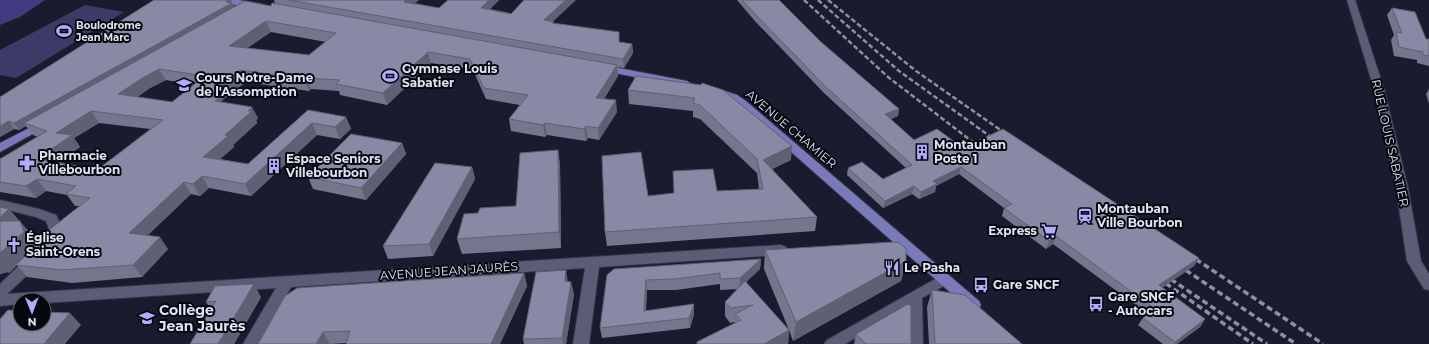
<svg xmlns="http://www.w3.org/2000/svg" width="1429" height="344" viewBox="0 0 1429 344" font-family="Montserrat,sans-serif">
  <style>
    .green { fill: #3c3b68 }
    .water { fill: #403b81 }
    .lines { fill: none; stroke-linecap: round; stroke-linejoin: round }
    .minor-casing { stroke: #363647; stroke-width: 2 }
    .major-casing { stroke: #363647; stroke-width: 2 }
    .minor { fill: #5b5c75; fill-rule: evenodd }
    .major { fill: #7a7aba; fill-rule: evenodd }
    .rail-far1 { stroke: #8f8fa1; stroke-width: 2.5; stroke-dasharray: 5 2.5; stroke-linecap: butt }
    .rail { stroke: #8f8fa1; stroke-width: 3.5; stroke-dasharray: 6 3.5; stroke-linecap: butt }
    .wall { fill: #75768d; fill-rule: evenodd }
    .shaded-wall { fill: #5f6073 }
    .building { fill: #8889a4; stroke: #5f6073; fill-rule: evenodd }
    .labels { text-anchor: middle; stroke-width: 4; stroke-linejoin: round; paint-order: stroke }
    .far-poi-label { font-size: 10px; font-weight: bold; fill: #e2e3f2; stroke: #070710; text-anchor: start }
    .poi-label { font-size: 12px; font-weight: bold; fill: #e2e3f2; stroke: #070710; text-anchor: start }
    .street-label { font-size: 12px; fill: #e2e3f2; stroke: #070710 }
    .near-poi-label { font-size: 14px; font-weight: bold; fill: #e2e3f2; stroke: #070710; text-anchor: start }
  </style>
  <rect width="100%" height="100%" fill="#1b1b30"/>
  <!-- green -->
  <path class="green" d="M85,5L124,12L16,78L0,75V50Z"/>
  <!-- water -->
  <path class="water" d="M0,0H45L20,17L0,25Z"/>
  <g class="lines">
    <defs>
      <path id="minor" d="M1347,0H1355L1384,89L1408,188L1421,261L1429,274V290L1424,289L1407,261L1396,188L1374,89Z
        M0,200L39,209L56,215L64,232L57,244H47L45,241L50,232L46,221L36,217L0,208Z
        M781,245L786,247L788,250L786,253L781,255L599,267L589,344H573L585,268L291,287L259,344H243L276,288L44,303V300H20V304L0,306V284L29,256L34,255L39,256L41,260L39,264L7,294Z
        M944,274L949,275L951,279L949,283L922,298L923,344H907L908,307L845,344H824L827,340Z"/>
      <path id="major" d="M220,0H239L261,4L263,6L258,9L224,3Z
        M603,65L687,81L692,84L687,87L599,70L598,68L599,66Z
        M716,88L737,95L746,101L979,301L981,305L979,309L974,311L969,309L738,105L729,99L712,93L711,91Z
        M43,121L49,124L47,126L0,152V143Z"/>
    </defs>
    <!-- minor casing -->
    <use href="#minor" class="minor-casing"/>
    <!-- major casing -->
    <use href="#major" class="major-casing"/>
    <!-- minor -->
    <use href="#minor" class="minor"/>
    <!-- major -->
    <use href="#major" class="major"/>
    <!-- rail-far1 -->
    <path class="rail-far1" d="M804,0L888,77L982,149
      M818,0L899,71L998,142
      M828,0L916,71L1009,136"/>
    <!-- rail -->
    <path class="rail" d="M1188,254L1323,344
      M1178,265L1296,344
      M1163,274L1267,344
      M1158,278L1253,344"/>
  </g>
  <!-- wall -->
  <path class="wall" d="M154,0H231L234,7L271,6L275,4L274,0H419L414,3L439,8L448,0H499L490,9L554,22V24L620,42L632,44L633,53L624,68L618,67V76L604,99L617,112L599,140L588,138L586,141L547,135L545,137L511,131L509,119L520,105L486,99L473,70L431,63L387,105L340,95L339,91L311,89L309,91L246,82L221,101L222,102L258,118L256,120L257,123L233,145L234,147L220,159L248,164L308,110L346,117L351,129L340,139L317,135L251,196L209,188L200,196L191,194L148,235L168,249L142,277L72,283L27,277L17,265L9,273L8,272L0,274V207L19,221L33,236L36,246L80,206H75L67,195L46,191L36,198L0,192V159L38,137L33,135L26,126L19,130L14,129L0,137V97ZM271,32L326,42L309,55L247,48ZM166,80L194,85L172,102L137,97L150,88ZM99,123L150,129L97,170L58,162L80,147L74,138Z
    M737,0H779L821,42L899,109L898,116L891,119L914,140L963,148L1199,258L1194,266L1162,288L1205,319L1200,327L1177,344H1163L1138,325L1143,318L1148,314L1053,244L1046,249L1002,216L1004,208L959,174L936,186L935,192L919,199L912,194L883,208L847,175L848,168L883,179L906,168L824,93L754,20Z
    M1392,8L1426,39H1429V66L1417,63V60L1394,56L1391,40L1394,35L1387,15Z
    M701,85L791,160L772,169L817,217L815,231L607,246L605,232L648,196L717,191L759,189L757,173L700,119L693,117V111L629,104L628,90Z
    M1429,89V104L1426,94Z
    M402,143L406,154L366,200L313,189L308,177Z
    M558,150L560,165L561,248L462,254L457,239L478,213L516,206Z
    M472,167L475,179L433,256L388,259L383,246Z
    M765,250L906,261L901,281L793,341L789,330L788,344H697V342L735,323V322L730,323L725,316V302L738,289L720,290V284L676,290H647L646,311L694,304V314L690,328L602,338L600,328L607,275L761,259L760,269L746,282L789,330L764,269Z
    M524,273L527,286L500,344H346V343L330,344H258Z
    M568,282L574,294L566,344H524L523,339Z
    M932,290L1022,344H929L927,307Z
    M261,297L234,344H190L211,309L206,302Z
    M856,334L911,344H854Z"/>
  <!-- shaded-wall -->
  <path class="shaded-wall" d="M229,0H231L235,9L24,123L26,126L19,130L14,123Z
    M406,0H419L406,10L404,2Z
    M489,0H499L483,16L481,8Z
    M566,0H576L545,29L544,20Z
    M266,21L271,32L234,57L229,46Z
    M632,44L633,53L624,68L623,59Z
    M428,52L431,63L387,105L383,93Z
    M617,65L618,76L597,110L596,98Z
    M159,69L166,80L150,88L125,106L118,94L144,77Z
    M240,70L246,82L221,101L225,109L208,96Z
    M306,78L311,89L309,91L304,79Z
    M616,100L617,112L599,140L598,128Z
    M252,107L258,118L256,120L257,123L233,145L234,147L210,168L203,157Z
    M899,109L898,116L884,121L885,114Z
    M91,111L99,123L74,138L80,147L46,170L37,159L56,133Z
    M346,117L351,129L340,139L335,127Z
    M9,121L14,129L0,137V126Z
    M312,123L317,135L251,196L245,184Z
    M545,123L547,135L545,137L543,125Z
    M586,126L588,138L586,141L584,129Z
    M402,143L406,154L366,200L361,188Z
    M792,146L791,160L762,174L763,160Z
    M558,150L560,165L561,248L559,232Z
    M472,167L475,179L433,256L429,244Z
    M961,167L959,174L936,186L935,192L919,199L921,192L933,181Z
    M202,176L209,188L200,196L193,184Z
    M37,179L46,191L36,198L26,186Z
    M184,182L191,194L137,245L129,233Z
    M914,186L912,194L883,208L885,201Z
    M9,209L33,236L36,247L16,265H17L9,273L8,272L0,274V217Z
    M1056,236L1053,244L1046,249L1049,241Z
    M160,237L168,249L142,277L133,265Z
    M1199,258L1194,266L1154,293L1159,285Z
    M761,259L760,269L739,289L740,278Z
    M906,261L901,281L793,341L796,322Z
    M566,270L568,283L565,281Z
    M524,273L527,286L500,344H491Z
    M646,280L647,290L645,321L644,311Z
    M571,282L574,294L566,344H563L562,338Z
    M254,284L261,297L234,344H218Z
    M694,304V314L690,328L689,318Z
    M70,313L81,325L65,344H44Z
    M1205,319L1200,327L1177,344H1174L1175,342Z
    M789,330L788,344H764Z
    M323,332L330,344H316Z"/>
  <!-- building -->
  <path class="building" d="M154,0H229L226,2L232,3L14,123L9,121L0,126V97Z
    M289,0H406L404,2L439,8L448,0H489L481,8L511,14L524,0H566L544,20L554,22L552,23L619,32V42L632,44L623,59Z
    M742,0H779L821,42L899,109L885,114L914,140L937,129L963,148L1003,129L1199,258L1159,285L1205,319L1175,342L1143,318L1155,309L1056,236L1049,241L1004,208L1012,204L961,167L933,181L937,184L921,192L914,186L885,201L848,168L862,162L883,179L912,165L825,86L755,14Z
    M245,1L271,6L272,3L617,65L596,98L616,100L598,128L586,126L584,129L545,123L543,125L509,119L528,95L484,88L470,59L428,52L383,93L336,84L340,80L306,78L304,79L240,70L208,96L219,98L215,101L252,107L248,111H252L225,135L228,136L203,157L248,164L308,110L346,117L335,127L312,123L245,184L202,176L193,184L184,182L129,233L160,237L133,265L62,270L16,265L44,238L49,230L90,198L66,194L76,186L37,179L26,186L0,182V169L1,168L0,167V159L47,131L24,123ZM266,21L336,33L309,55L229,46ZM159,69L205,76L172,102L118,94L144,77ZM91,111L163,120L97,170L37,159L72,135L56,133Z
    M1392,8L1415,12L1426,39H1429V56L1423,55V52L1399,47L1396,32L1402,33Z
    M636,76L701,85L702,83L723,90L792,146L763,160L817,217L605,232L602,156L641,152L648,196L674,193L673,171L713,169L717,191L763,189L757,159L700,105L693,103L695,98L628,90Z
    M351,134L402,143L361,188L308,177Z
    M558,150L559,232L457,239L464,214L478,213L480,208L516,206L520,153Z
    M435,163L472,167L429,244L383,246Z
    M0,207L9,209L0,217Z
    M0,221H20L24,232L0,253Z
    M893,242L900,243L906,249V261L796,322L765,250Z
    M761,259L740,278L720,279V273L675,279L646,280L644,311L694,304L689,318L600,328L607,275L614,269Z
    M566,270L565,281L571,282L562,338L523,339L536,272Z
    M524,273L491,344H346L350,331L323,332L316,344H258L285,296L297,288Z
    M745,281L789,330L764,344H697V342L741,320L735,314L753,305L731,308L725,302Z
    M254,284L218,344H190L216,301L206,302L215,286Z
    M932,290L965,295L1022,344H935Z
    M908,304L911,306V344H866L856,334Z
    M8,310L20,311V324H44V312L70,313L44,344H0V319Z"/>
  <!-- icons -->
  <defs>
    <symbol id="stadium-bare" viewBox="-9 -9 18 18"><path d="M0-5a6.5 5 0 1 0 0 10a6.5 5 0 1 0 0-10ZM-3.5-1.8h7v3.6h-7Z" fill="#aeaefb" stroke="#070710" stroke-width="2.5" paint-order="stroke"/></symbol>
    <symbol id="school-bare" viewBox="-9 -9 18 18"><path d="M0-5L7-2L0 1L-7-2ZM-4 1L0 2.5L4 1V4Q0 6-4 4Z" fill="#aeaefb" stroke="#070710" stroke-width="2.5" paint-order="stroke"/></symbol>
    <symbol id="building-bare" viewBox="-9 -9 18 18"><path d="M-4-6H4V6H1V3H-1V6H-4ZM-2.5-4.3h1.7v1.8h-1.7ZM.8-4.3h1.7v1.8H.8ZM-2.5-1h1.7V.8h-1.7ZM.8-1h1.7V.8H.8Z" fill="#aeaefb" stroke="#070710" stroke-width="2.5" paint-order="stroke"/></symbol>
    <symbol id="pharmacy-bare" viewBox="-9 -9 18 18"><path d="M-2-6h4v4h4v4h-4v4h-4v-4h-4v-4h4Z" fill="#aeaefb" stroke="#070710" stroke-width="2.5" paint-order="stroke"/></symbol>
    <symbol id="station-bare" viewBox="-9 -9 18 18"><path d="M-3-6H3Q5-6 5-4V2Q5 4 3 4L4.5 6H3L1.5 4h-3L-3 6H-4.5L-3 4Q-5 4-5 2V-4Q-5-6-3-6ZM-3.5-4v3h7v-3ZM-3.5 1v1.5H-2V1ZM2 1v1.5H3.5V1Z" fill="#aeaefb" stroke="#070710" stroke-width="2.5" paint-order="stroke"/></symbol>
    <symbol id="supermarket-bare" viewBox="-9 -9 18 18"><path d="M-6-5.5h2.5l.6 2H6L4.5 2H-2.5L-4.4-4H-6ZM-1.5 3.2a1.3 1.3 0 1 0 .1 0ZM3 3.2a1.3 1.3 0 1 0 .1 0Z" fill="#aeaefb" stroke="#070710" stroke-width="2.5" paint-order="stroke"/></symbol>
    <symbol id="church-bare" viewBox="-9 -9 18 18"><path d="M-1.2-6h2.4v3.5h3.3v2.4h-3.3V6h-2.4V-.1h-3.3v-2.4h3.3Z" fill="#aeaefb" stroke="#070710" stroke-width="2.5" paint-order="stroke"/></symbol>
    <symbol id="restaurant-bare" viewBox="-9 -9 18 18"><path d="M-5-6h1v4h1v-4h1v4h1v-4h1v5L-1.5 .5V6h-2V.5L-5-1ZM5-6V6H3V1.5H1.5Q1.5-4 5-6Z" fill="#aeaefb" stroke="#070710" stroke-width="2.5" paint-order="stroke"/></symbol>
    <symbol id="bus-bare" viewBox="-9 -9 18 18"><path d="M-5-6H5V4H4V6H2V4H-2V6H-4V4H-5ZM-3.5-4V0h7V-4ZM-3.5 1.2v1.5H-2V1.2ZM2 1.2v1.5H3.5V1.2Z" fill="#aeaefb" stroke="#070710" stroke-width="2.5" paint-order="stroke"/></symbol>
  </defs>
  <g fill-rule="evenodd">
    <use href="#stadium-bare" x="53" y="20" width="22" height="22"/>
    <use href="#stadium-bare" x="379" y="65" width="22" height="22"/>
    <use href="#school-bare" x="173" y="74" width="22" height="22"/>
    <use href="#building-bare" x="911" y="141" width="22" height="22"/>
    <use href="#pharmacy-bare" x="16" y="152" width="22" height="22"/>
    <use href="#building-bare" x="263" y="155" width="22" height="22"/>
    <use href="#station-bare" x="1074" y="205" width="22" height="22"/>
    <use href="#supermarket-bare" x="1038" y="220" width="22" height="22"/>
    <use href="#church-bare" x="3" y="234" width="22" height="22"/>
    <use href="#restaurant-bare" x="881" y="257" width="22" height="22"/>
    <use href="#bus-bare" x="970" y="274" width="22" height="22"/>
    <use href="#bus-bare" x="1085" y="293" width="22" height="22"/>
    <use href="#school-bare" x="136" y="307" width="22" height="22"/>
  </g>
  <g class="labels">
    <!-- far-poi labels -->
    <g class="far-poi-label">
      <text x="76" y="29">Boulodrome<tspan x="76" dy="12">Jean Marc</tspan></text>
    </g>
    <!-- poi labels -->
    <g class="poi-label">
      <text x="402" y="73">Gymnase Louis<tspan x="402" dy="14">Sabatier</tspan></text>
      <text x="196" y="82">Cours Notre-Dame<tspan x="196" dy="14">de l'Assomption</tspan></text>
      <text x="934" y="149">Montauban<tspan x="934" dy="14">Poste 1</tspan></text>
      <text x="39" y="160">Pharmacie<tspan x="39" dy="14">Villebourbon</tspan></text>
      <text x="286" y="163">Espace Seniors<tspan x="286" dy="14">Villebourbon</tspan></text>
      <text x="1097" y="213">Montauban<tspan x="1097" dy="14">Ville Bourbon</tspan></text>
      <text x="1037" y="235" text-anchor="end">Express</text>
      <text x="26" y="242">Église<tspan x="26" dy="14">Saint-Orens</tspan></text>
      <text x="904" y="272">Le Pasha</text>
      <text x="993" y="289">Gare SNCF</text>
      <text x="1108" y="301">Gare SNCF<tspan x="1108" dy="14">- Autocars</tspan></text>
    </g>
    <!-- street labels -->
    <g class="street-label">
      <text transform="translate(791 129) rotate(40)" y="4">AVENUE CHAMIER</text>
      <text transform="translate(1390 143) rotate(77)" y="4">RUE LOUIS SABATIER</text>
      <text transform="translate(449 271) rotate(-4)" y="4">AVENUE JEAN JAURÈS</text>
    </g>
    <!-- near-poi labels -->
    <g class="near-poi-label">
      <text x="159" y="315">Collège<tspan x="159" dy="16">Jean Jaurès</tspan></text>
    </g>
  </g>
  <!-- north arrow -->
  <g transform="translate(32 312) rotate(179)"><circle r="19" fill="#070710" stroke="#5f5f6a"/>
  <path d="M0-3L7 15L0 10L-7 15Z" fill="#aeaefb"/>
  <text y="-6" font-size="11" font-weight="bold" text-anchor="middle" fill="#e2e3f2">N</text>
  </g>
</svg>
